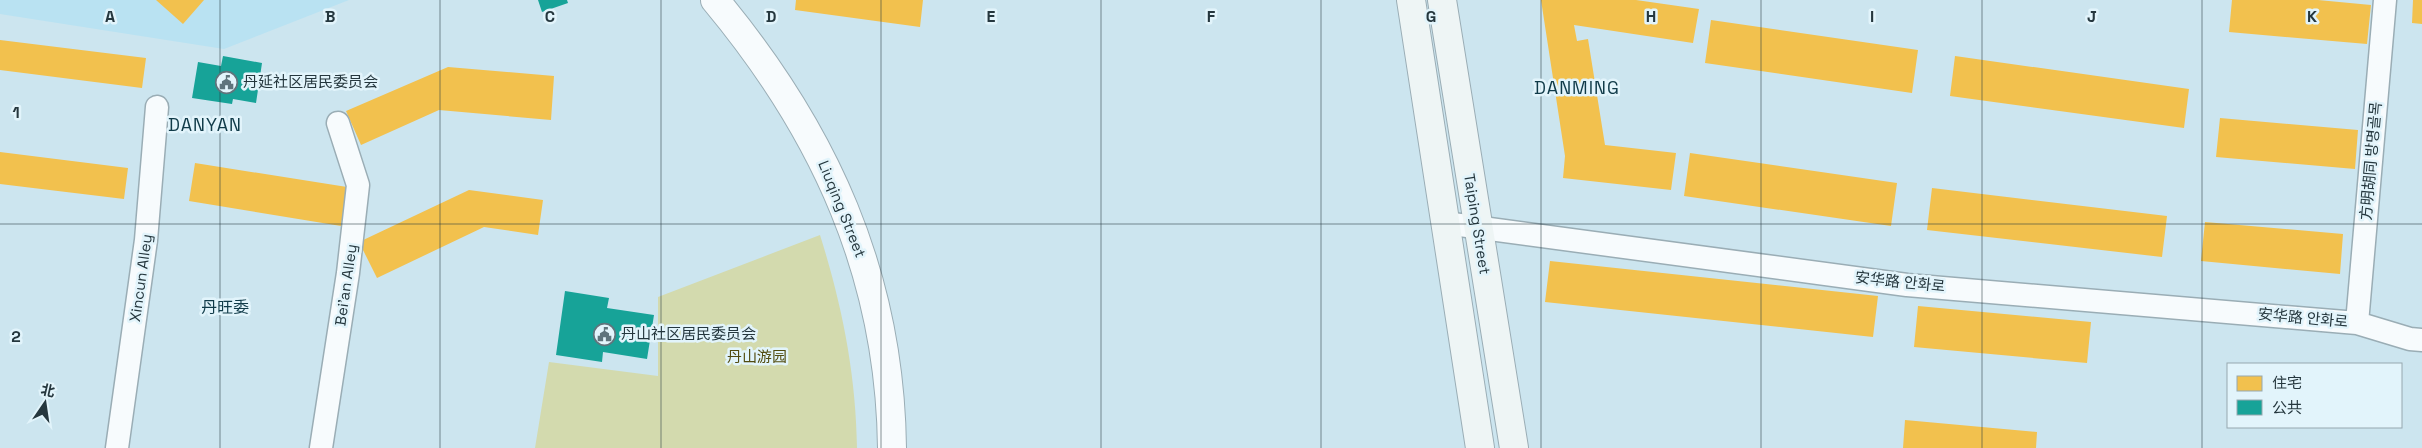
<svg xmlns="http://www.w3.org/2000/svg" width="2422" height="448" viewBox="0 0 2422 448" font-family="'Space Grotesk','Noto Sans SC','Noto Sans KR',sans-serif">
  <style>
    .built { fill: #b9e2f2 }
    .green { fill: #d3daae }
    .homes { fill: #f2c14e }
    .public { fill: #17a398 }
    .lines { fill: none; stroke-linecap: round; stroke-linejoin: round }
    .minor-casing { stroke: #9aadb5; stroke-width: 25 }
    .tertiary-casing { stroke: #9aadb5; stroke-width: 30 }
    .secondary-casing { stroke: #9aadb5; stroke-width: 30 }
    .minor { stroke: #f7fbfd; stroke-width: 22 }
    .tertiary { stroke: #f7fbfd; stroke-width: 28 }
    .secondary { stroke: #eef5f5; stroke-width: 28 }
    .grid { fill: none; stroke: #25373e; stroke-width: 1; stroke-opacity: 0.55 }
    .labels { text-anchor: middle; stroke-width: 5; stroke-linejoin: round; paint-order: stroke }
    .poi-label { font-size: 15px; fill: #25373e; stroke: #e2f4fb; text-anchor: start }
    .street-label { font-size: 15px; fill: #25373e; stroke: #e2f4fb }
    .park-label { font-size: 15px; fill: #514b0f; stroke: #e2f4fb }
    .neighbourhood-label { font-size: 16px; fill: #103b49; stroke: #e2f4fb }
    .quarter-label { font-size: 18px; letter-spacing: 1px; fill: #103b49; stroke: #e2f4fb }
    .grid-label { font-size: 16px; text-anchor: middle; font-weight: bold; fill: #25373e; stroke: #e2f4fb; stroke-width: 5; stroke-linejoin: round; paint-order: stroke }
  </style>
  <rect width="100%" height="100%" fill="#cce5ef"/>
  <!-- built -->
  <path class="built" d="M0,0H349L224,49L0,14Z"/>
  <!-- green -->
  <path class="green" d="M820,235C842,305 856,374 857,448H535L549,362L658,376V297Z"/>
  <!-- homes -->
  <path class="homes" d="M156,0H204L183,24Z
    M796,0H923L920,27L795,10Z
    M1541,0H1636L1699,9L1693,43L1574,25L1577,41L1588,39L1605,145L1676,153L1671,190L1563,178L1565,156Z
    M2232,0H2318L2371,5L2367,44L2229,32Z
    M2413,0H2422V24L2412,23Z
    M1711,20L1918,50L1912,93L1705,63Z
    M0,40L146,58L142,88L0,70Z
    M1955,56L2189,89L2184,128L1950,96Z
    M448,67L554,76L551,120L439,110L361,145L346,111Z
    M2220,118L2358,130L2355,169L2216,157Z
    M0,152L128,168L124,199L0,184Z
    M1690,153L1897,183L1891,226L1684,196Z
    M195,163L347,187L341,226L189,201Z
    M1932,188L2167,216L2162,257L1927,230Z
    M469,190L543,200L538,235L484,227L377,278L359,242Z
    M2205,222L2343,234L2340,274L2201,261Z
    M1550,261L1878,296L1873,337L1545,302Z
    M1918,306L2091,322L2087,363L1914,347Z
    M1905,420L2037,432L2036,448H1903Z"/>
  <!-- public -->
  <path class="public" d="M538,0H567L568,3L542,12Z
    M223,56L262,63L256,103L233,99L232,104L192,98L198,62L221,66Z
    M565,291L609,298L607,308L654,315L647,359L603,352L602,362L556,355Z"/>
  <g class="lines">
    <defs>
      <path id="minor" d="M1445,223L1907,285L2357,323L2410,339L2422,340
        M2357,323L2385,0
        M117,448L146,240L157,107
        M321,448L348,273L358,185L338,123"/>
      <path id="tertiary" d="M715,0C825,132 890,275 892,448"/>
      <path id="secondary" d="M1411,0L1480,448
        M1442,0L1514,448"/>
    </defs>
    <!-- minor casing -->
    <use href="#minor" class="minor-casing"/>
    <!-- tertiary casing -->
    <use href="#tertiary" class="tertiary-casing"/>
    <!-- secondary casing -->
    <use href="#secondary" class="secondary-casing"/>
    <!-- minor -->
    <use href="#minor" class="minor"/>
    <!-- tertiary -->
    <use href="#tertiary" class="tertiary"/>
    <!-- secondary -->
    <use href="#secondary" class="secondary"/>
  </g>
  <!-- grid -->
  <path class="grid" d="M220,0V448M440,0V448M661,0V448M881,0V448M1101,0V448M1321,0V448M1541,0V448M1761,0V448M1982,0V448M2202,0V448M0,224H2422"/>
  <!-- icons -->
  <defs>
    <symbol id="civic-ring" viewBox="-11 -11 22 22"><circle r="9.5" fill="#e2f4fb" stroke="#5f747c" stroke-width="1.5"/><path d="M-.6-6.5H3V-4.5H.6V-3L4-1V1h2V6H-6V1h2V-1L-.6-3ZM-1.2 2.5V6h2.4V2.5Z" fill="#5f747c"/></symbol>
  </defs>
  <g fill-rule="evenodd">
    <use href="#civic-ring" x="214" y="70" width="25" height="25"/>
    <use href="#civic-ring" x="592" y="322" width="25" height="25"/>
  </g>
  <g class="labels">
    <!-- poi labels -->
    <g class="poi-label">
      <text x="243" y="87">丹延社区居民委员会</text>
      <text x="621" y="339">丹山社区居民委员会</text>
    </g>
    <!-- street labels -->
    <g class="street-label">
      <text transform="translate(2371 161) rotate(-85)" y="5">方明胡同 방명골목</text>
      <text transform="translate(842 209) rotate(68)" y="5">Liuqing Street</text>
      <text transform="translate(1477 224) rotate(81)" y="5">Taiping Street</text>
      <text transform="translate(141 278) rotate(-82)" y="5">Xincun Alley</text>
      <text transform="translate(1900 282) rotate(6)" y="5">安华路 안화로</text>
      <text transform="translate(346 285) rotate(-82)" y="5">Bei'an Alley</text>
      <text transform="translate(2303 318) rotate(5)" y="5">安华路 안화로</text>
    </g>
    <!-- park labels -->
    <g class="park-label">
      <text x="757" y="362">丹山游园</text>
    </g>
    <!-- neighbourhood labels -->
    <g class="neighbourhood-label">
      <text x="225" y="313">丹旺委</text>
    </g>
    <!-- quarter labels -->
    <g class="quarter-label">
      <text x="1577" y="94">DANMING</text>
      <text x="205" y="131">DANYAN</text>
    </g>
  </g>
  <g class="grid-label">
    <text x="110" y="22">A</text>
    <text x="330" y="22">B</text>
    <text x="550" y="22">C</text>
    <text x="771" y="22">D</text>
    <text x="991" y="22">E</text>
    <text x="1211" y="22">F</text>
    <text x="1431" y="22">G</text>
    <text x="1651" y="22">H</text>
    <text x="1872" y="22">I</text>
    <text x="2092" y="22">J</text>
    <text x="2312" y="22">K</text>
    <text x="16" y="118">1</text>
    <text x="16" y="342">2</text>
  </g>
  <!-- legend -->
  <rect x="2227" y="363" width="175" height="65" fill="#e2f4fb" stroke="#96a8af"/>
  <rect x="2237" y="376" width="25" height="15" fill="#f2c14e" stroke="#96a8af"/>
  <text x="2272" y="388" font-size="15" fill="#25373e">住宅</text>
  <rect x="2237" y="400" width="25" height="15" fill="#17a398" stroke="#96a8af"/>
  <text x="2272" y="413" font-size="15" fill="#25373e">公共</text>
  <!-- north arrow -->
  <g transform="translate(45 403) rotate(13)" stroke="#e2f4fb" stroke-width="4" paint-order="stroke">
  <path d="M0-4L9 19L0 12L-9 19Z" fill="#25373e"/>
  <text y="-8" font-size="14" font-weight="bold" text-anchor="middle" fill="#25373e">北</text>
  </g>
</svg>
